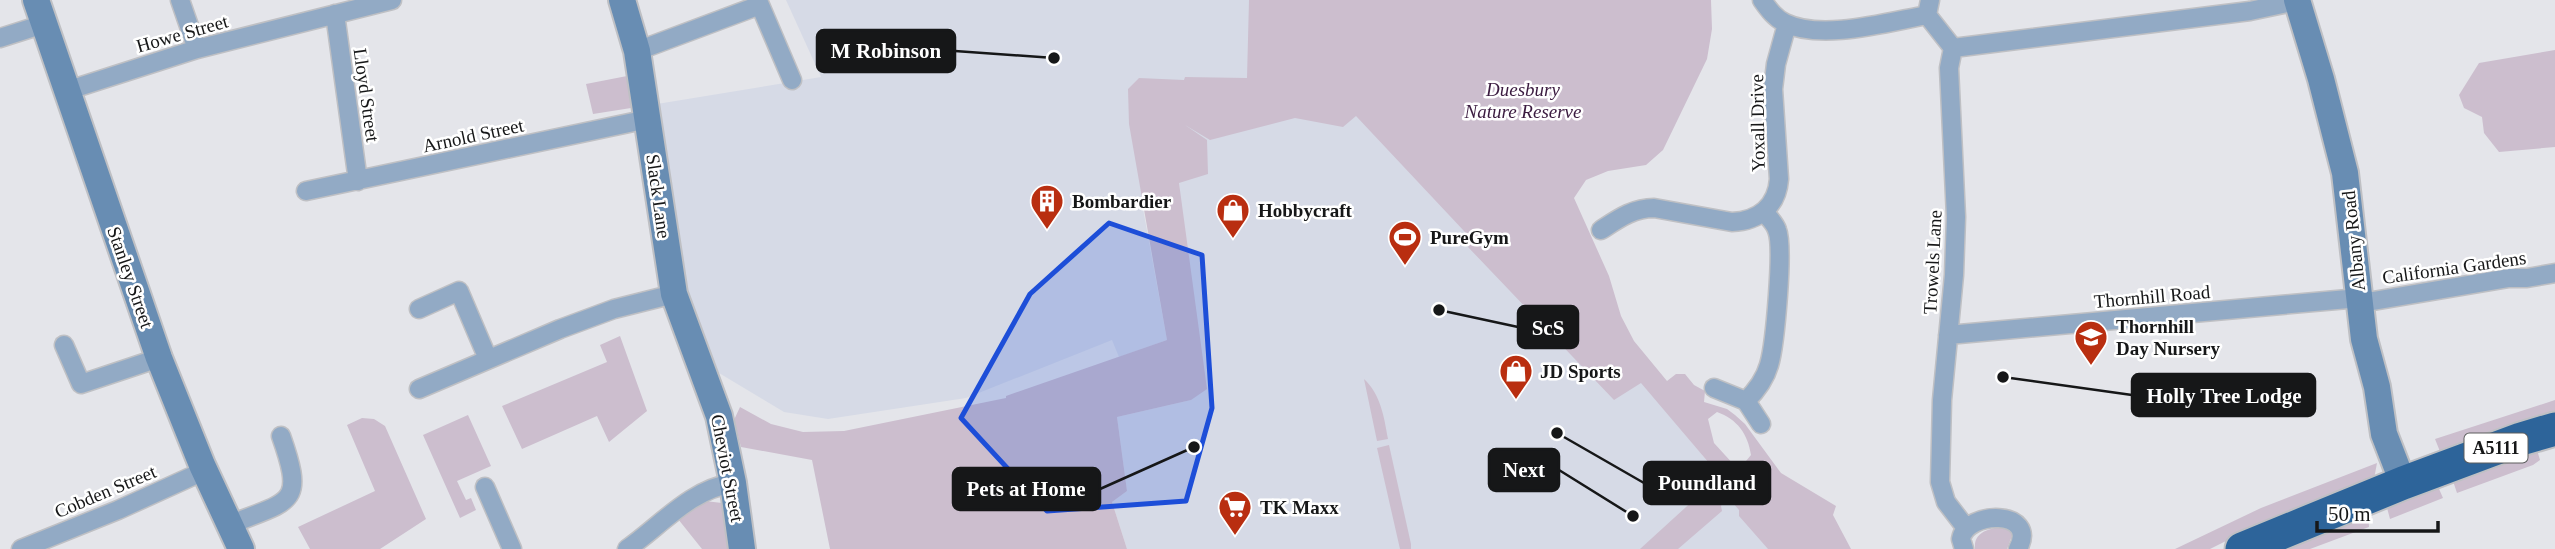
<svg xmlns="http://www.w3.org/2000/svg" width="2555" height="549" viewBox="0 0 2555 549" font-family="'Times New Roman',serif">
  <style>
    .built { fill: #d6dae6 }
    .green { fill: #ccbece; fill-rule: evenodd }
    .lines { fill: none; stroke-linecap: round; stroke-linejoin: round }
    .street-casing { stroke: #bfc0c4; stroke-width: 21 }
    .secondary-casing { stroke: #bfc0c4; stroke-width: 30 }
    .highway-casing { stroke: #bfc0c4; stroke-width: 37 }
    .street { stroke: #92aac5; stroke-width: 18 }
    .secondary { stroke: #688db3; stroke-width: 26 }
    .highway { stroke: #2d649a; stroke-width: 33 }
    .marked { fill: #1d4ed8; fill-opacity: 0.2; stroke: #1d4ed8; stroke-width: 5; stroke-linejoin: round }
    .labels { text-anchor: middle; stroke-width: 5; stroke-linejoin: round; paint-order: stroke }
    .shield { fill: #fff; stroke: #5c5d5d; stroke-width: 2 }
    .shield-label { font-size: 18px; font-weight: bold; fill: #161718 }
    .street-label { font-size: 19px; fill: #161718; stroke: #fff }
    .park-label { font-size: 19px; font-style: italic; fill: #3b1b40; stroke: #fff }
    .poi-label { font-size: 19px; font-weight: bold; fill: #161718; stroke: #fff; text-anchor: start }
    .leader { fill: none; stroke: #161718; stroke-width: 2.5 }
    .callout-dot { fill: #161718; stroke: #fff; stroke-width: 2.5 }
    .callout { fill: #161718; stroke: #161718; stroke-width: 2.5 }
    .callout-label { font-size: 21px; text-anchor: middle; font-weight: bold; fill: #fff }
  </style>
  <rect width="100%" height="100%" fill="#e4e5ea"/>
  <!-- built -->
  <path class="built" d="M786,0H1397L1660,404L1780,549H1127L1112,502L1127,491L1117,417L1191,400L1179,183L1141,198L1167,340L1119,357L1112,340L966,398L828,419L784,412L719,373L683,284L657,104L821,77Z"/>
  <!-- green -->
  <path class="green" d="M1249,0H1711L1712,29L1707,59L1663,150L1646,165L1608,171L1586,180L1574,198L1609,276L1621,316L1634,341L1667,381L1676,374H1685L1694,385L1705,391L1704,402L1727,409L1735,415L1745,424L1781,473L1836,506L1833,515L1851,549H1768L1739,516V510L1727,496L1721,506L1722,511L1678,549H1640L1720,476L1641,383L1614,400L1468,247L1473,241L1464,231L1356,116L1343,127L1295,118L1210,140L1185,125L1207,140L1208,174L1179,183L1207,389L1191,400L1117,417L1127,491L1112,502L1127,549H830L812,460L741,447L734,420L740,407L771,424L803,432L844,431L1006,398V396L1167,340L1129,124L1128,89L1139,78L1184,80L1185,77L1247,78ZM1717,412C1737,419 1748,434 1751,455L1746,461L1734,463L1735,466L1714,443L1708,419Z
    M2555,50V147L2499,152L2484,133L2482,117L2464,108L2459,95L2479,63Z
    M627,76L631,108L593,114L586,84Z
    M620,336L647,411L609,442L597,416L522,449L502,406L607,362L600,345Z
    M1364,379C1381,395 1384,417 1388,439L1377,441Z
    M2555,400V417L2441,454L2435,439Z
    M468,415L491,466L457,481L466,500L471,498L476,510L460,518L423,435Z
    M362,418L374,419L385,426L426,519L380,549H310L298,527L375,491L347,425Z
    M1389,445L1411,544V549H1400L1377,448Z
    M2537,450L2540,460L2533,465L2457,493L2453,481Z
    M2377,463L2374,479L2234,537L2210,549H2175L2261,508Z
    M2436,482L2443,498L2390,519L2386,504Z
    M705,501L722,503L727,512L733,549H702L678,519Z
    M2368,510L2369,527L2310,549H2270Z
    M2007,526L2013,533L2007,549H1975C1973,530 1993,528 2007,526Z"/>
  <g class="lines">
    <defs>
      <path id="street" d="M180,0L197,49
        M1762,0C1769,10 1775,18 1785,23C1822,41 1888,22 1927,15
        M1930,0L1927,15L1953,48L1949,68L1956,217L1954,275L1942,400L1940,482L1946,502L1966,528
        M335,14L358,181
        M0,38L44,24
        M1953,48L2250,11L2297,1
        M637,51L760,5L792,80
        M66,91L197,49L392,0
        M306,191L648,119
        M1601,230C1618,219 1633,208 1654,208L1732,222C1759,221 1777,206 1779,179L1773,89L1776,64L1787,24
        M419,309L459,291L488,359
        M1948,335L2348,299L2373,301L2509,278H2527L2555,273
        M64,345L81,384L159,358
        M1714,388L1746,401L1761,424
        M419,389L560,329L614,309L674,294
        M1746,401C1756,391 1765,379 1769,365C1775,345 1784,247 1777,230C1775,223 1768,217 1764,212
        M485,487L512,549
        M231,524C292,500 305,504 281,436
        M21,549L118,510L206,470
        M627,549C660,526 691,489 733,483
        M1964,549L1961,539C1966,510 2039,509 2018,549"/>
      <path id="secondary" d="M36,0L159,358L202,465L241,549
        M622,0L637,51L674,294L719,416L733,483L742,549
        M2297,0L2321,79L2345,173L2364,339L2377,387L2384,434L2403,483"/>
      <path id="highway" d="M2242,549L2403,483L2521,439L2555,429"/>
    </defs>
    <!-- street casing -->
    <use href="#street" class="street-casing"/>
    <!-- secondary casing -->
    <use href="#secondary" class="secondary-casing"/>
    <!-- highway casing -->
    <use href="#highway" class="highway-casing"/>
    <!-- street -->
    <use href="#street" class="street"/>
    <!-- secondary -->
    <use href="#secondary" class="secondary"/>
    <!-- highway -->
    <use href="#highway" class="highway"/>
  </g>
  <!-- marked area -->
  <path class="marked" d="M1109,223L1202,255L1212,408L1186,501L1047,511L961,418L1030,294Z"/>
  <!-- icons -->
  <defs>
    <symbol id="building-pin" viewBox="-11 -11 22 30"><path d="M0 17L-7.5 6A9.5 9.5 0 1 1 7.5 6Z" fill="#b92e10" stroke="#fff"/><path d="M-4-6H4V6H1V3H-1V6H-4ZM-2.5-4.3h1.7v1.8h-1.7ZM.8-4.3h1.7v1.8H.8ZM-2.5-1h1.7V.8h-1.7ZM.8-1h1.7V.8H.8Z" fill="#fff"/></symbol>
    <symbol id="shop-pin" viewBox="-11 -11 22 30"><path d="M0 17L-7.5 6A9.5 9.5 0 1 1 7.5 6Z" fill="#b92e10" stroke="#fff"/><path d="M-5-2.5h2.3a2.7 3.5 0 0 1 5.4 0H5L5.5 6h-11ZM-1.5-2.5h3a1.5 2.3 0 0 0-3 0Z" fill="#fff"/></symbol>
    <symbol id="stadium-pin" viewBox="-11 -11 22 30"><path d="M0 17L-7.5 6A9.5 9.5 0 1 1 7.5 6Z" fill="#b92e10" stroke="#fff"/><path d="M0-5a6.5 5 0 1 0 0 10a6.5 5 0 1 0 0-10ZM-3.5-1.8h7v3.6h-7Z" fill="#fff"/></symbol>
    <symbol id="school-pin" viewBox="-11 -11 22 30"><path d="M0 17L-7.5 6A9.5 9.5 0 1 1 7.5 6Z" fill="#b92e10" stroke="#fff"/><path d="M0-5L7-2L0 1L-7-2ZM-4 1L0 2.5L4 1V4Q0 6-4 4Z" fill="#fff"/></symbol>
    <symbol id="supermarket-pin" viewBox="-11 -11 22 30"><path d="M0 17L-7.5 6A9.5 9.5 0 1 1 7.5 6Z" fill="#b92e10" stroke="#fff"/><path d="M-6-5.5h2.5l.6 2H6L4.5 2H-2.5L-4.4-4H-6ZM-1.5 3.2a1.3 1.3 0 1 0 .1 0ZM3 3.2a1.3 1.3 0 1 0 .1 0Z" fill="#fff"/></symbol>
  </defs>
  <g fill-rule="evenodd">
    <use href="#building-pin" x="1028" y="182" width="38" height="52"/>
    <use href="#shop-pin" x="1214" y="191" width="38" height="52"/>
    <use href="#stadium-pin" x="1386" y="218" width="38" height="52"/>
    <use href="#school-pin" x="2072" y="318" width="38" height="52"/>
    <use href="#shop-pin" x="1497" y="352" width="38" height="52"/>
    <use href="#supermarket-pin" x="1216" y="488" width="38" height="52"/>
  </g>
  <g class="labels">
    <!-- shield labels -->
    <rect class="shield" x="2464.5" y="433.5" width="63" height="29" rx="5"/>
    <g class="shield-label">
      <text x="2496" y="454">A5111</text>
    </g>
    <!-- street labels -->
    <g class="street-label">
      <text transform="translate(182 33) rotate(-16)" y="7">Howe Street</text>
      <text transform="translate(367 95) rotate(82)" y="7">Lloyd Street</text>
      <text transform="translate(1757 123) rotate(-91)" y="7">Yoxall Drive</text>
      <text transform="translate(473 135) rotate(-12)" y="7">Arnold Street</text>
      <text transform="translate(659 196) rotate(82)" y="7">Slack Lane</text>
      <text transform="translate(2353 241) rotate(-96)" y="7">Albany Road</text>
      <text transform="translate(1932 262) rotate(-87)" y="7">Trowels Lane</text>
      <text transform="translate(2454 267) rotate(-8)" y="7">California Gardens</text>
      <text transform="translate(131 277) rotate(71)" y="7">Stanley Street</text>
      <text transform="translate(2152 296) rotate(-5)" y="7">Thornhill Road</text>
      <text transform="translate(728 468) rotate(79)" y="7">Cheviot Street</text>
      <text transform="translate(105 491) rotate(-23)" y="7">Cobden Street</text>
    </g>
    <!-- park labels -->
    <g class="park-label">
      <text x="1523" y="96">Duesbury<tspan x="1523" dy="22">Nature Reserve</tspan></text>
    </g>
    <!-- poi labels -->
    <g class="poi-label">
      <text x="1072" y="208">Bombardier</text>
      <text x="1258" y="217">Hobbycraft</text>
      <text x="1430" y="244">PureGym</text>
      <text x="2116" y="333">Thornhill<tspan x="2116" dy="22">Day Nursery</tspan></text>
      <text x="1540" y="378">JD Sports</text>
      <text x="1260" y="514">TK Maxx</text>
    </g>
  </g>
  <!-- callouts -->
  <path class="leader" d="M1054 58L955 51M1439 310L1518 327M2003 377L2132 395M1633 516L1559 470M1557 433L1644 483M1194 447L1100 489"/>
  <g class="callout-dot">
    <circle cx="1054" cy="58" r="7"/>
    <circle cx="1439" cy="310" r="7"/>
    <circle cx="2003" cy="377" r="7"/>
    <circle cx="1633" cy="516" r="7"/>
    <circle cx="1557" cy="433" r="7"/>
    <circle cx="1194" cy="447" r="7"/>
  </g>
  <g class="callout">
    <rect x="817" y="30" width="138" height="42" rx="7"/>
    <rect x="1518" y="306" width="60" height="42" rx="7"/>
    <rect x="2132" y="374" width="183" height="42" rx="7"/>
    <rect x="1489" y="449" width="70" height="42" rx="7"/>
    <rect x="1644" y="462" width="126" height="42" rx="7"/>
    <rect x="953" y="468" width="147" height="42" rx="7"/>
  </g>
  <g class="callout-label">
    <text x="886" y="58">M Robinson</text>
    <text x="1548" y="335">ScS</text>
    <text x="2224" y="403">Holly Tree Lodge</text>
    <text x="1524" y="477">Next</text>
    <text x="1707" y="490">Poundland</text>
    <text x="1026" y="496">Pets at Home</text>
  </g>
  <!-- scale -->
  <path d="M2317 521v10h121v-10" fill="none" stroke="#161718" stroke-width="3.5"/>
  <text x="2328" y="521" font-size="21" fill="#161718" stroke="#ffffff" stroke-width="5" paint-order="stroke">50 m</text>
</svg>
